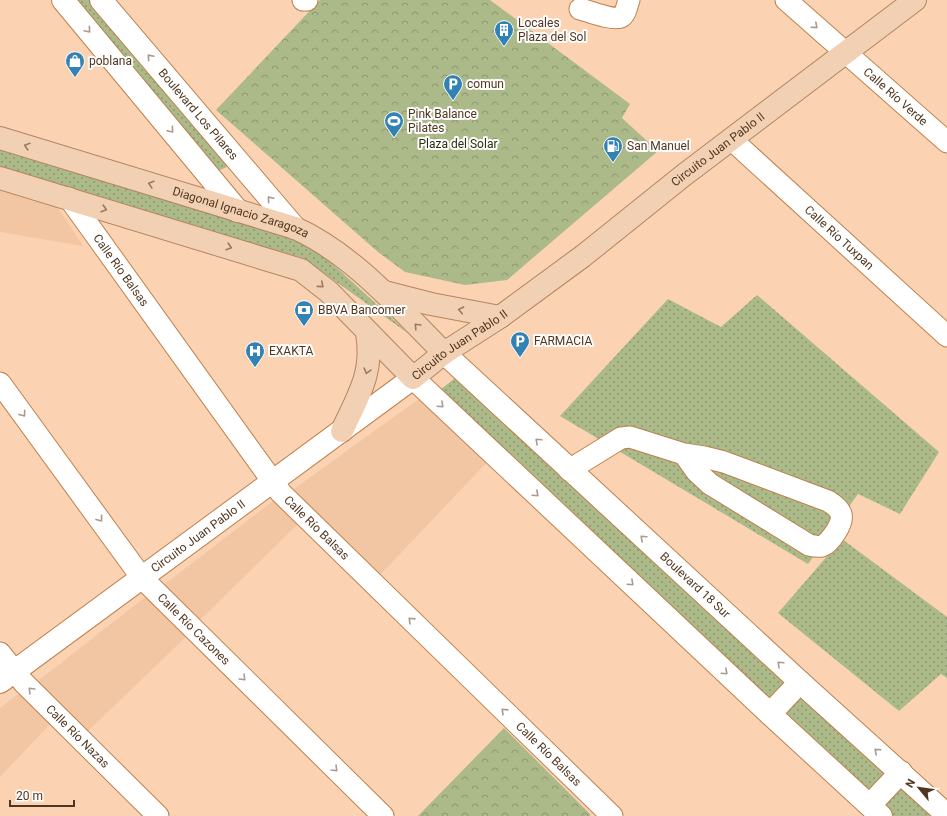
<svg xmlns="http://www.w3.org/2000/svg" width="947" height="816" viewBox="0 0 947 816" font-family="Roboto,sans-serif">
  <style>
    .built { fill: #f2c6a3 }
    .grass { fill: url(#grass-dots) }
    .park { fill: url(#park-crowns) }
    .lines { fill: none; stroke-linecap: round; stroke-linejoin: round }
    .minor-casing { stroke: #bf814c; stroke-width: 23 }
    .tertiary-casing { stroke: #bf814c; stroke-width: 24 }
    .secondary-casing { stroke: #bf814c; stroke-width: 24 }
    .primary-casing { stroke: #b4855f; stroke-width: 24 }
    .minor { stroke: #fff; stroke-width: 21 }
    .tertiary { stroke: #fff; stroke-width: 22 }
    .secondary { stroke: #fff; stroke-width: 22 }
    .primary { stroke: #f2d0b3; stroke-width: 22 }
    .oneway { stroke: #a89a8f }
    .oneway2 { stroke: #997b62 }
    .labels { text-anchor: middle; stroke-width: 4; stroke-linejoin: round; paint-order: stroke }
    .poi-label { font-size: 12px; fill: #51361f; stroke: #fdfdfd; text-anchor: start }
    .street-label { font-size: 12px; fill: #51361f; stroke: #fdfdfd }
    .park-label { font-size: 12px; fill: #28300c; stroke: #fdfdfd }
  </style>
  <defs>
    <pattern id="grass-dots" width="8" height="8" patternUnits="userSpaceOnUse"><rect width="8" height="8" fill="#acb989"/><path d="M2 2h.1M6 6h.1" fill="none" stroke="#8e976f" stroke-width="1.8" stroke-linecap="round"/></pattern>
    <pattern id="park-crowns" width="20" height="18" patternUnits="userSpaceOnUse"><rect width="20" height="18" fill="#acb989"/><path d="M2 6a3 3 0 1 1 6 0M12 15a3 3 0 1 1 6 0" fill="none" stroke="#8e976f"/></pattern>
  </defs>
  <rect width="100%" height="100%" fill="#fbd3b3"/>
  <!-- built -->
  <path class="built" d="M0,190L57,206L83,246L0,232Z
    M423,396L490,459L380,575L291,491Z
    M277,498L302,520L197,623L161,587Z
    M149,594L191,632L87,732L34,684Z
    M22,691L53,721L0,777V708Z"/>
  <!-- grass -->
  <path class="grass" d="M70,0H97L233,164L214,173Z
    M0,148L312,245L409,334L303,258L0,169Z
    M757,295L939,452L900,514L858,494L808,564L560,416L668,299L721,327Z
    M463,372L947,816H881L432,396Z
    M842,539L947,617V678L941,674L899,711L778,613Z"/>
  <!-- park -->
  <path class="park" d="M320,0H490L630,104L622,118L658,151L507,280L465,285L405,272L378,252L216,110Z
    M504,728L591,815L589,816H418Z"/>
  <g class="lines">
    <defs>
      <g id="minor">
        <path d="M303,0H307"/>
        <path id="s1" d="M786,0L947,142"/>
        <path d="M580,9C588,11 614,21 621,17C626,14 627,5 629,0"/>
        <path id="s2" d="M732,140L947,336"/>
        <path id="s3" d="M69,198L281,493L612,816"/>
        <path id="s4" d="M0,383L142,578L383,816"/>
        <path d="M569,470L621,438L630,437L684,454L704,457L724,462L828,501C833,504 839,508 841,514C844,523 830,543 822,546C818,547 813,546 809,545L710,484L696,471L684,454"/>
        <path id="s5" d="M0,653L24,683L158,816"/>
      </g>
      <g id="tertiary">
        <path d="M63,0L238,211"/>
        <path id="s6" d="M101,0L295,228"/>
      </g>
      <g id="secondary">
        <path id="s7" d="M444,353L800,682L947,815"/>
        <path id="s8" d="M0,682L413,378L770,714L881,816"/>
        <path d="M770,714L800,682"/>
        <path d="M870,805L901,772"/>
      </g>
      <g id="primary">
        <path id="s9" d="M0,138L295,228C353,254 400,309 444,353"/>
        <path id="s10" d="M0,178L301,270L329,292L413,378L444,353L500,317L583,256L684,175L915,0"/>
        <path d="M384,292L431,304L500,317"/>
        <path d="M342,431C358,396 374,373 367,333"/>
      </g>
    </defs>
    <!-- minor casing -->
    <use href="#minor" class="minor-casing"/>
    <!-- tertiary casing -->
    <use href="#tertiary" class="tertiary-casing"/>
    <!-- secondary casing -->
    <use href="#secondary" class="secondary-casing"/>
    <!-- primary casing -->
    <use href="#primary" class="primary-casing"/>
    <!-- minor -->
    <use href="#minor" class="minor"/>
    <!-- tertiary -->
    <use href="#tertiary" class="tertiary"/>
    <!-- secondary -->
    <use href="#secondary" class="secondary"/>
    <!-- primary -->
    <use href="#primary" class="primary"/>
  </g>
  <!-- one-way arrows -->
  <defs><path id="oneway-chevron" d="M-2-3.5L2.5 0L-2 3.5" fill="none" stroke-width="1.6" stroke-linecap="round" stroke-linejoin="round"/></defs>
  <g class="oneway">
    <use href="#oneway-chevron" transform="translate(815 26) rotate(42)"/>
    <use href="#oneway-chevron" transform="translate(88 30) rotate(50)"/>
    <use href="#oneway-chevron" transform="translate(150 57) rotate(-131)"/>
    <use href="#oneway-chevron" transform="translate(171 130) rotate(50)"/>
    <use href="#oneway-chevron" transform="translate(270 199) rotate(-131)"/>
    <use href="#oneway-chevron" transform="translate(441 405) rotate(43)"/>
    <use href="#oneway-chevron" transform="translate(23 414) rotate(54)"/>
    <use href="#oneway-chevron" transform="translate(538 441) rotate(-137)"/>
    <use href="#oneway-chevron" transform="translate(536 494) rotate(43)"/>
    <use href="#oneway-chevron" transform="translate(100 519) rotate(54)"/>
    <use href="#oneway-chevron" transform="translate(643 538) rotate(-137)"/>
    <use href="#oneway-chevron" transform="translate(631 583) rotate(43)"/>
    <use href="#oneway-chevron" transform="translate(411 620) rotate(-136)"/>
    <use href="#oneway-chevron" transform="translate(780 664) rotate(-137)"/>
    <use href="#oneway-chevron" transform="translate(725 672) rotate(43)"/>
    <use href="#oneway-chevron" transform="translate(243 678) rotate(45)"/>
    <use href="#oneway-chevron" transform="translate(31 690) rotate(-135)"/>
    <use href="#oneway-chevron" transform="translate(504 711) rotate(-136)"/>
    <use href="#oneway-chevron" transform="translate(877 751) rotate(-138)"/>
    <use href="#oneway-chevron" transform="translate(335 769) rotate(45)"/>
  </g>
  <g class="oneway2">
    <use href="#oneway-chevron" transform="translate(27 146) rotate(-163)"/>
    <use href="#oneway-chevron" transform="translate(151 184) rotate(-163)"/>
    <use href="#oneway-chevron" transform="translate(104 209) rotate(17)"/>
    <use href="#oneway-chevron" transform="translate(229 247) rotate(17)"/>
    <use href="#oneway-chevron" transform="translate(321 285) rotate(41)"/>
    <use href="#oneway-chevron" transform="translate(461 310) rotate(-169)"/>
    <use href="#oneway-chevron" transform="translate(417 326) rotate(-134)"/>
    <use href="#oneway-chevron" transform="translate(367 371) rotate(106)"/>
  </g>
  <!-- icons -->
  <defs>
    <symbol id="building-pin" viewBox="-11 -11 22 30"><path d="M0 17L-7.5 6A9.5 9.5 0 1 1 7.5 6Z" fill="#3382b4" stroke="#fdfdfd"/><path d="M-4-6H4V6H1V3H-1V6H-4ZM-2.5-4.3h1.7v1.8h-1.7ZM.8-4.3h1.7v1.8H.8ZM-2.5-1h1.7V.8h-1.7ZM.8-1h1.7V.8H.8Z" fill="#fff"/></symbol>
    <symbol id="shop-pin" viewBox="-11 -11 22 30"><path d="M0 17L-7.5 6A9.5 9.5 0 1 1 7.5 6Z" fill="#3382b4" stroke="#fdfdfd"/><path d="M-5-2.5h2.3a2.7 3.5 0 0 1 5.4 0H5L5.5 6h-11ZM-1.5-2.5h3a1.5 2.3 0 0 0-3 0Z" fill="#fff"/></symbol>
    <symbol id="parking-pin" viewBox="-11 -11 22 30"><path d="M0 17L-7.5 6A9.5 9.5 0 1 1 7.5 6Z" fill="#3382b4" stroke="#fdfdfd"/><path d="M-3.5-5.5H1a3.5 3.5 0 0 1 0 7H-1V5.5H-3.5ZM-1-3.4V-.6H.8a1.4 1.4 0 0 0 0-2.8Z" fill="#fff"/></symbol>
    <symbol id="stadium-pin" viewBox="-11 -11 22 30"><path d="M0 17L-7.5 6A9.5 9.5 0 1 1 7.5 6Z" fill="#3382b4" stroke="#fdfdfd"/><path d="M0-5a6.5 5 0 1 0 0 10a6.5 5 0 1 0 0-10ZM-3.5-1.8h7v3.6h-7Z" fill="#fff"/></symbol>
    <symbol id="fuel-pin" viewBox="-11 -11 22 30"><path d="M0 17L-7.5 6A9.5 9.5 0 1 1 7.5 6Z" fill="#3382b4" stroke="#fdfdfd"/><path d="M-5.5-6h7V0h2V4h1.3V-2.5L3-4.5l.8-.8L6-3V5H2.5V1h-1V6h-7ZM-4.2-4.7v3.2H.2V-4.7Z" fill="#fff"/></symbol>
    <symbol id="bank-pin" viewBox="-11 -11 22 30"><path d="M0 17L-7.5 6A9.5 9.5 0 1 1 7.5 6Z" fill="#3382b4" stroke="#fdfdfd"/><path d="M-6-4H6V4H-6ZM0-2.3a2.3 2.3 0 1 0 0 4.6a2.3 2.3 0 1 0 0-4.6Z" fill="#fff"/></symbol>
    <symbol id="hospital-pin" viewBox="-11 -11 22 30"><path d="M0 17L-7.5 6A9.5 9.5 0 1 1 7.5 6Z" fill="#3382b4" stroke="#fdfdfd"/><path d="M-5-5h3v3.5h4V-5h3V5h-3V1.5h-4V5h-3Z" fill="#fff"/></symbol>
  </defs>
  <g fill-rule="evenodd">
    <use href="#building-pin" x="493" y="19" width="22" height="30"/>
    <use href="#shop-pin" x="64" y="50" width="22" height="30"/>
    <use href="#parking-pin" x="442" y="73" width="22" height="30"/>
    <use href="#stadium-pin" x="383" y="110" width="22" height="30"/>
    <use href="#fuel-pin" x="602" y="135" width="22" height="30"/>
    <use href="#bank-pin" x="293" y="299" width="22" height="30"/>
    <use href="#parking-pin" x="509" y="330" width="22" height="30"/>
    <use href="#hospital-pin" x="244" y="340" width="22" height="30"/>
  </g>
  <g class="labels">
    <!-- poi labels -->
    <g class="poi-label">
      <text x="518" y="27">Locales<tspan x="518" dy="14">Plaza del Sol</tspan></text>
      <text x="89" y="65">poblana</text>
      <text x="467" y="88">comun</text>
      <text x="408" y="118">Pink Balance<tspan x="408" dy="14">Pilates</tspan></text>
      <text x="627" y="150">San Manuel</text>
      <text x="318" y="314">BBVA Bancomer</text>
      <text x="534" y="345">FARMACIA</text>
      <text x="269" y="355">EXAKTA</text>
    </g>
    <!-- street labels -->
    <g class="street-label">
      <text dy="4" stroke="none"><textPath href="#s1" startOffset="146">Calle Río Verde</textPath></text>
      <text dy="4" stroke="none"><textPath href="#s6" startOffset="150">Boulevard Los Pilares</textPath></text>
      <text dy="4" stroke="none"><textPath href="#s10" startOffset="852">Circuito Juan Pablo II</textPath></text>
      <text dy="4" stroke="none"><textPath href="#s9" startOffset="252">Diagonal Ignacio Zaragoza</textPath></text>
      <text dy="4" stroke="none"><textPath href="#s2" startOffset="145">Calle Río Tuxpan</textPath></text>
      <text dy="4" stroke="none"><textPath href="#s3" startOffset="89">Calle Río Balsas</textPath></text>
      <text dy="4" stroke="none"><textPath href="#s10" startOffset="528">Circuito Juan Pablo II</textPath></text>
      <text dy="4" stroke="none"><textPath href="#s3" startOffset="413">Calle Río Balsas</textPath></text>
      <text dy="4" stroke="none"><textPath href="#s8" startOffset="246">Circuito Juan Pablo II</textPath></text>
      <text dy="4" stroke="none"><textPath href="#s7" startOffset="342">Boulevard 18 Sur</textPath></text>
      <text dy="4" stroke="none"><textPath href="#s4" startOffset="314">Calle Río Cazones</textPath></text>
      <text dy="4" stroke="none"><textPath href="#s5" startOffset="114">Calle Río Nazas</textPath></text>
      <text dy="4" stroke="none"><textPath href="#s3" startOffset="737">Calle Río Balsas</textPath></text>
    </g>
    <!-- park labels -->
    <g class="park-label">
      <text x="458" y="148">Plaza del Solar</text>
    </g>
  </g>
  <!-- north arrow -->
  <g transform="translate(919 788) rotate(299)" stroke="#fdfdfd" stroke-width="3" paint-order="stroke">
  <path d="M0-3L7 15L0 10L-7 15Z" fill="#51361f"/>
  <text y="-6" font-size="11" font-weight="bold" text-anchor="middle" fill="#51361f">N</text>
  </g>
  <!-- scale -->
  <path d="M10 800v6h64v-6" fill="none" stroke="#51361f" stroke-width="2"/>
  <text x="16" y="800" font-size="12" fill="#51361f" stroke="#fdfdfd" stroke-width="3" paint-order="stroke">20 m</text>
</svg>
